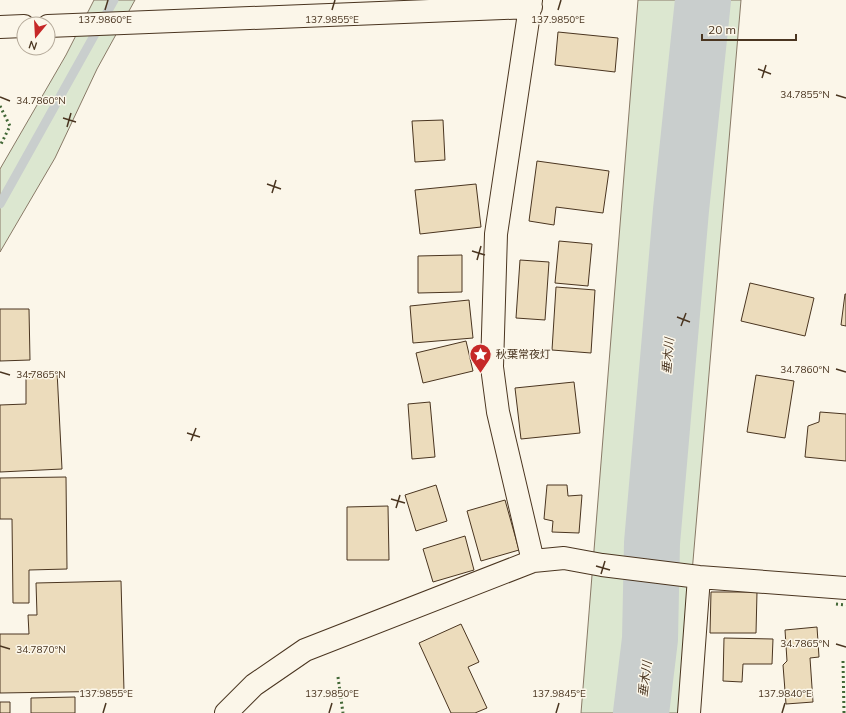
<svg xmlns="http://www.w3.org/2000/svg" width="846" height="713" viewBox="0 0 846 713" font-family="Mulish,'Noto Sans JP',sans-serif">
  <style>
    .green { fill: #dce7d0; stroke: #887966 }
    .water { fill: url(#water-ripples); stroke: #887966 }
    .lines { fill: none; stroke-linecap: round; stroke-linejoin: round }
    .stream { stroke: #c9cecd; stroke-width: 9 }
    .river { stroke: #c9cecd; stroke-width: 56 }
    .building { fill: #ecdcbc; stroke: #4a3520 }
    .street-casing { stroke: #4a3520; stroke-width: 24 }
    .street { stroke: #fbf6e9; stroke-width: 22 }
    .hedge { stroke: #436837; stroke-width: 3; stroke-dasharray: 2 3; stroke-linecap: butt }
    .ticks { fill: none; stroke: #4a3520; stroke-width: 1.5 }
    .labels { text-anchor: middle; stroke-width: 3; stroke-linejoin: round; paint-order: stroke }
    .poi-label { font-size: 11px; fill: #4a3520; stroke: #fbf6e9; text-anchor: start }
    .water-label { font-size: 12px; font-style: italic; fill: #4a3520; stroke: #fbf6e9 }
    .ticks-label { font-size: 10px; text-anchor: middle; fill: #4a3520; stroke: #fbf6e9; stroke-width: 3; stroke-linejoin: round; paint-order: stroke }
  </style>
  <defs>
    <pattern id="water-ripples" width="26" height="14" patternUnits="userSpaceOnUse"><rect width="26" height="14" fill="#c9cecd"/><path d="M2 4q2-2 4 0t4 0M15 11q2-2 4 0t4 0" fill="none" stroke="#a5a8a6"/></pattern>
  </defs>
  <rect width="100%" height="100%" fill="#fbf6e9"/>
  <!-- green -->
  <path class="green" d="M94,0H135L97,69L55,158L0,252V169L66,55Z
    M638,0H741L680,713H581Z"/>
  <!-- water -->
  <path class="water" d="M697,0H703L696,64Z"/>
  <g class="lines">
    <!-- stream -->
    <path class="stream" d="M0,204L114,0"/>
    <!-- river -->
    <path class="river" d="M641,713L650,639L652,543L681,210L703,0"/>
  </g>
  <!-- building -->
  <path class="building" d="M558,32L618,38L615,72L555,65Z
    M443,120L445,160L415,162L412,121Z
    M537,161L609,171L603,213L556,207L554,225L529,221Z
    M476,184L481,227L420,234L415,190Z
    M559,241L592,244L588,286L555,283Z
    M462,255V292L418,293V256Z
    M520,260L549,262L545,320L516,318Z
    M750,283L814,298L805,336L741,321Z
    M556,287L595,290L591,353L552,350Z
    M845,294H846V326L841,325Z
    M469,300L473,338L413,343L410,306Z
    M0,309H29L30,360L0,361Z
    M466,341L473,371L423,383L416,353Z
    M57,371L62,469L0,472V405L26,404V374Z
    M756,375L794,381L785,438L747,432Z
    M574,382L580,433L521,439L515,388Z
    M430,402L435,457L412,459L408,404Z
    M820,412L846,414V461L805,457L808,426L819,422Z
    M66,477L67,569L29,570V603H13L12,519H0V478Z
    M436,485L447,521L416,531L405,495Z
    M547,485H567L568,496L582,495L579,533L552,532L553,521L544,519Z
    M505,500L519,550L481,561L467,511Z
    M388,506L389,560H347V507Z
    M465,536L474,570L433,582L423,549Z
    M121,581L124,691L0,693V634H29L28,615H37L36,583Z
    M711,592H757L756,633H710Z
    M461,624L479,662L468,667L487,708L475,713H451L419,643Z
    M817,627L819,657L810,658L813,702L786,704L783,665L787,661L785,630Z
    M724,638L773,639L772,664H743L742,682L723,681Z
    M75,697V713H31V698Z
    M0,702H10V713H0Z"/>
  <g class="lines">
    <defs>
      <path id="street" d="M531,0L496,234L492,367L498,412L533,561
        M48,26L531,7
        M0,27L24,26
        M226,713L254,685L305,650L533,561L564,558L602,565L699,577L846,588
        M689,713L699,577"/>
    </defs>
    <!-- street casing -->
    <use href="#street" class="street-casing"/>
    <!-- street -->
    <use href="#street" class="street"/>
    <!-- hedge -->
    <path class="hedge" d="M0,106L10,126L0,146
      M836,604L846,605
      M843,661L844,713
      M338,677L343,713"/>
  </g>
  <!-- ticks -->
  <path class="ticks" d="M105,10L108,0M332,10L335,0M558,10L561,0M758,69L771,74M762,78L766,65M836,95L846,98M0,97L10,101M63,118L76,122M67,127L71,113M267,184L281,189M272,193L276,180M472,251L485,255M477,260L481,246M677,317L690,322M681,326L686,313M836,369L846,372M0,372L10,375M187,433L200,437M191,441L196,428M391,499L405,503M396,508L400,495M596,566L610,570M601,574L605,561M836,644L846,647M0,646L10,649M103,713L106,703M329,713L332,703M556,713L559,703M782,713L785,703"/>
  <!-- icons -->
  <defs>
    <symbol id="sight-pin" viewBox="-11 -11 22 30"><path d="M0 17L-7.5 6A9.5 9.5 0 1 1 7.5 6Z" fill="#c62828" stroke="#fbf6e9"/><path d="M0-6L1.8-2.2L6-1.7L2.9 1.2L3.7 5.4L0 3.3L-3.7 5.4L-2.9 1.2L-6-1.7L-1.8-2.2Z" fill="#fff"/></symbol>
  </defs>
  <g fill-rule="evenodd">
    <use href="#sight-pin" x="468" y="342" width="25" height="34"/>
  </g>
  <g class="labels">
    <!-- poi labels -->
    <g class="poi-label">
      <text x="496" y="358">秋葉常夜灯</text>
    </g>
    <!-- water labels -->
    <g class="water-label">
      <text transform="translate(668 356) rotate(-85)" y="4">垂木川</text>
      <text transform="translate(645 679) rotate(-83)" y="4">垂木川</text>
    </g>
  </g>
  <g class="ticks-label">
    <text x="105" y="23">137.9860°E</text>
    <text x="332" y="23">137.9855°E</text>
    <text x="558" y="23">137.9850°E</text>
    <text x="805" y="98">34.7855°N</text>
    <text x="41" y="104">34.7860°N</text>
    <text x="805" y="373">34.7860°N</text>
    <text x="41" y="378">34.7865°N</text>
    <text x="805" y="647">34.7865°N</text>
    <text x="41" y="653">34.7870°N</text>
    <text x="785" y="697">137.9840°E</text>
    <text x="106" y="697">137.9855°E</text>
    <text x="332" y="697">137.9850°E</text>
    <text x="559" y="697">137.9845°E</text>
  </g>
  <!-- north arrow -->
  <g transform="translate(36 36) rotate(198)"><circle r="19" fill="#fbf6e9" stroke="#b4a999"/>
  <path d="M0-3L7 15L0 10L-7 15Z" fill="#c62828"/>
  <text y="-6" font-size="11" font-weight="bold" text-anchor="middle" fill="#4a3520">N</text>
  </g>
  <!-- scale -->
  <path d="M702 34v6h94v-6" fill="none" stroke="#4a3520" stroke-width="2"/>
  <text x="708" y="34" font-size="12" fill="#4a3520" stroke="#fbf6e9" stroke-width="3" paint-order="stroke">20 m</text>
</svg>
